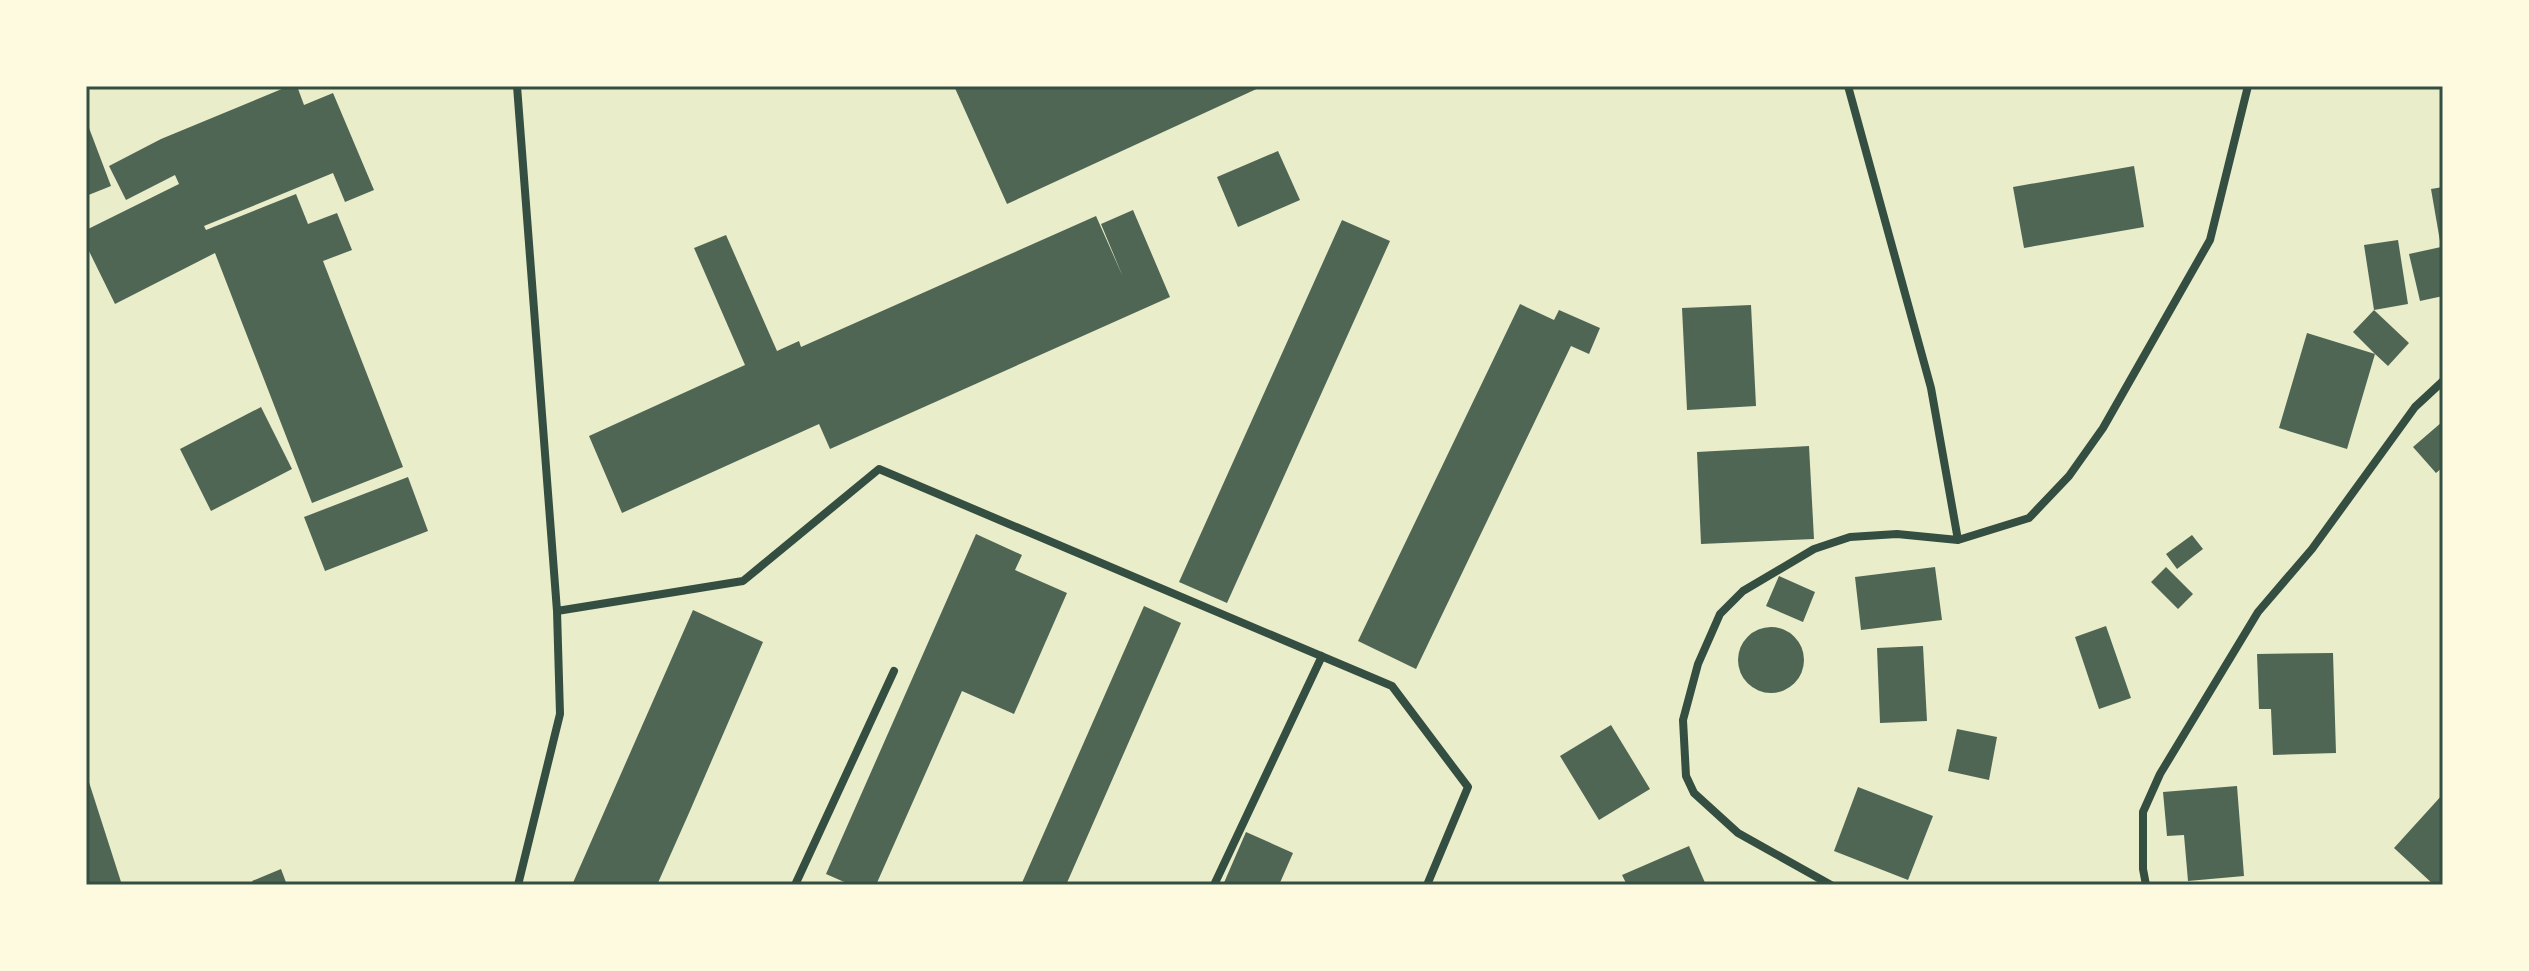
<svg xmlns="http://www.w3.org/2000/svg" width="2529" height="971" viewBox="0 0 2529 971" font-family="Overpass,sans-serif">
  <style>
    .building { fill: #4f6655 }
    .lines { fill: none; stroke-linecap: round; stroke-linejoin: round }
    .minor { stroke: #344e41; stroke-width: 8 }
    .neatline { fill: none; stroke: #344e41; stroke-width: 3 }
  </style>
  <rect width="100%" height="100%" fill="#e9edc9"/>
  <!-- building -->
  <path class="building" d="M289,86H297L304,105L333,93L374,190L345,202L333,173L204,226L206,230L296,194L308,224L337,213L352,250L323,261L403,467L312,503L215,253L115,304L86,245V230L179,184L175,175L126,200L109,166L161,139Z
    M954,86H1263L1007,204Z
    M86,120L111,186L86,196Z
    M1278,151L1300,200L1238,227L1217,177Z
    M2134,166L2144,227L2024,248L2013,187Z
    M2443,187V296L2420,301L2409,254L2441,247L2431,189Z
    M1133,210L1170,297L830,449L819,424L622,513L589,436L745,365L694,248L726,235L777,351L799,341L801,347L1096,216L1123,277L1101,224Z
    M1342,220L1390,241L1227,603L1179,582Z
    M2398,240L2408,304L2374,310L2364,245Z
    M1520,304L1554,320L1559,310L1600,328L1589,354L1571,346L1416,669L1358,641Z
    M1751,305L1756,406L1687,410L1682,308Z
    M2374,310L2409,343L2388,366L2375,354L2347,449L2279,428L2307,333L2375,354L2353,332Z
    M261,407L292,469L211,511L180,449Z
    M2442,422L2443,467L2436,473L2413,447Z
    M1809,446L1814,539L1701,544L1697,452Z
    M408,477L428,531L325,571L304,517Z
    M976,534L1022,555L1015,570L1067,593L1014,714L962,691L876,885H851L826,874Z
    M2192,535L2203,549L2177,569L2166,554Z
    M1935,567L1942,620L1861,630L1855,577Z
    M2166,567L2193,594L2178,609L2151,582Z
    M1779,576L1815,592L1803,622L1766,606Z
    M1144,606L1181,623L1066,885H1021Z
    M693,610L763,642L689,813L657,885H572Z
    M2106,626L2131,698L2099,709L2075,637Z
    M1738 660a33 33 0 1 1 66 0a33 33 0 1 1-66 0Z
    M1923,646L1927,721L1880,723L1877,648Z
    M2333,653L2336,753L2273,755L2271,709H2259L2257,654Z
    M1611,725L1650,789L1599,820L1560,756Z
    M1957,729L1997,737L1989,780L1948,771Z
    M86,776H87L122,885H86Z
    M2237,786L2244,876L2188,881L2184,835L2167,836L2163,792Z
    M1858,787L1933,816L1908,880L1834,851Z
    M2443,794V885H2434L2394,848Z
    M1246,832L1293,853L1279,885H1223Z
    M1689,846L1706,885H1627L1622,875Z
    M281,869L287,885H254L252,881Z"/>
  <g class="lines">
    <!-- minor -->
    <path class="minor" d="M517,86L557,611L560,714L518,885
      M1848,86L1931,388L1958,540
      M557,611L743,581L879,469L1392,686L1468,787L1427,885
      M795,885L894,671
      M1214,885L1322,656
      M1831,885L1738,833L1694,793L1686,776L1683,720L1698,664L1720,614L1743,591L1814,549L1850,537L1897,534L1958,540L2029,518L2069,476L2103,428L2210,240L2248,86
      M2146,885L2143,869V812L2160,774L2258,612L2312,549L2415,407L2443,381"/>
  </g>
  <!-- border -->
  <rect width="2529" height="971" fill="none" stroke="#fefae0" stroke-width="176"/>
  <rect x="88" y="88" width="2353" height="795" class="neatline"/>
</svg>
